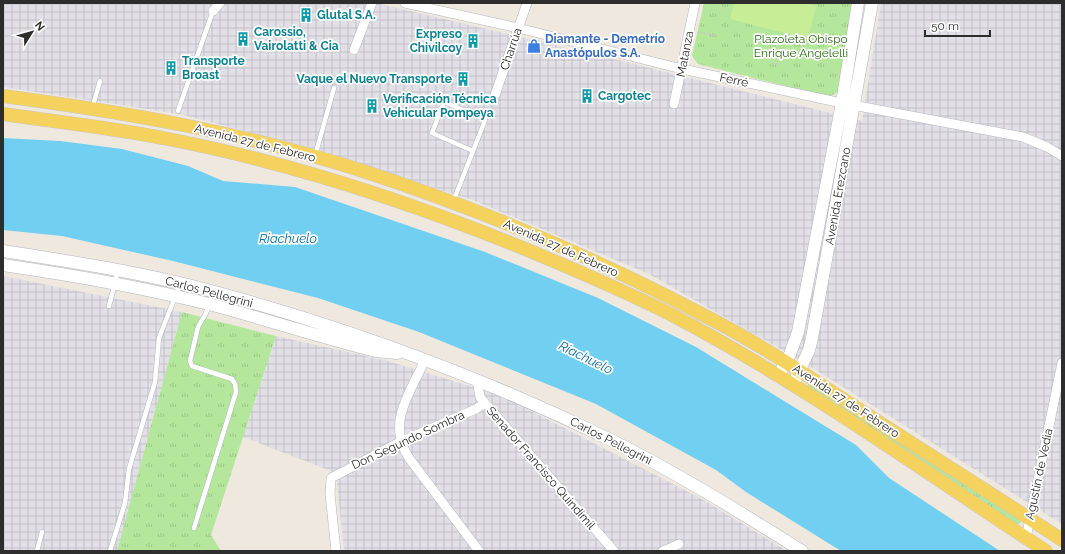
<svg xmlns="http://www.w3.org/2000/svg" width="1065" height="554" viewBox="0 0 1065 554" font-family="Raleway,sans-serif">
  <style>
    .industrial { fill: url(#industrial-grid) }
    .grass { fill: url(#grass-tufts) }
    .pitch { fill: #c8ed97 }
    .water { fill: #71cff2 }
    .lines { fill: none; stroke-linecap: round; stroke-linejoin: round }
    .lane-casing { stroke: #b3b6c1; stroke-width: 5.5 }
    .street-casing { stroke: #b3b6c1; stroke-width: 10 }
    .secondary-casing { stroke: #b3b6c1; stroke-width: 13 }
    .primary-casing { stroke: #c8c8c8; stroke-width: 14 }
    .path { stroke: #c8c8c8; stroke-width: 1.5; stroke-dasharray: 3 2; stroke-linecap: butt }
    .lane { stroke: #fff; stroke-width: 4.5 }
    .street { stroke: #fff; stroke-width: 9 }
    .secondary { stroke: #fff; stroke-width: 12 }
    .primary { stroke: #f5d25e; stroke-width: 13 }
    .labels { text-anchor: middle; stroke-width: 3.5; stroke-linejoin: round; paint-order: stroke }
    .culture-label { font-size: 12px; font-weight: bold; fill: #0d838f; stroke: #fff; text-anchor: start }
    .shop-label { font-size: 12px; font-weight: bold; fill: #366cbe; stroke: #fff; text-anchor: start }
    .park-label { font-size: 12px; fill: #2a6e19; stroke: #fff }
    .street-label { font-size: 12px; fill: #2d2d2d; stroke: #fff }
    .water-label { font-size: 13px; font-style: italic; fill: #0a6ea4; stroke: #fff }
  </style>
  <defs>
    <pattern id="industrial-grid" width="8" height="8" patternUnits="userSpaceOnUse"><rect width="8" height="8" fill="#e2e0e7"/><path d="M0 4h8M4 0v8" fill="none" stroke="#c2c0c6"/></pattern>
    <pattern id="grass-tufts" width="24" height="20" patternUnits="userSpaceOnUse"><rect width="24" height="20" fill="#b4e69b"/><path d="M3 7l-1-3M5 7V3M7 7l1-3M15 17l-1-3M17 17v-4M19 17l1-3" fill="none" stroke="#9bc686"/></pattern>
  </defs>
  <rect width="100%" height="100%" fill="#efe8df"/>
  <!-- industrial -->
  <path class="industrial" d="M3,3H376L614,59L862,121L881,3H1062V524L803,362L649,274L475,201L319,150L179,114L3,87Z
    M3,276L182,312L117,551H3Z
    M276,336L388,361L502,396L702,499L787,551H344L336,473L243,437Z"/>
  <!-- grass -->
  <path class="grass" d="M704,3H853L838,92L829,97L698,64L692,56Z
    M182,312L276,336L211,535L221,551H117Z
    M809,384L1020,518L1021,522L1018,525L1015,526L807,386Z"/>
  <!-- pitch -->
  <path class="pitch" d="M734,3H803L816,6L808,39L730,19Z"/>
  <!-- water -->
  <path class="water" d="M3,138L60,141L122,149L188,166L223,181L295,187L485,252L598,298L696,347L856,445L889,478L1000,551H841L746,492L716,470L596,404L419,332L318,298L173,261L62,236L3,230Z"/>
  <g class="lines">
    <defs>
      <path id="lane" d="M92,109L100,81
        M178,111L213,11
        M315,156L334,88
        M453,202L484,123L485,119L444,102L432,133L473,151
        M109,306L118,271
        M194,528L236,392L235,384L232,379L192,366L190,361L198,327L206,313L214,292
        M37,551L42,532
        M110,551L125,503L129,469L155,382L159,338L180,284"/>
      <path id="street" d="M405,3L518,28L682,69L842,103L1023,137L1047,147L1062,156
        M213,11L220,3
        M354,50L372,3
        M495,95L527,3
        M674,104L695,3
        M425,360C410,393 386,423 409,458L479,551
        M477,380L480,397L485,403L614,551
        M1026,538L1062,363
        M336,551L330,494L331,478L400,442L476,409L485,403
        M663,551L679,544"/>
      <path id="secondary" d="M3,251C74,262 145,273 215,292C351,329 484,378 611,440C677,473 740,512 802,551
        M3,265C72,275 141,287 209,304C265,319 320,337 376,351L397,353
        M778,376L790,354L798,332L842,103L858,3
        M793,385L809,350L812,338L872,3"/>
      <path id="primary" d="M3,96C124,112 246,133 363,171C483,210 600,260 711,319C765,347 815,381 866,414C931,456 997,497 1062,540
        M3,114C58,122 113,128 168,139C292,163 413,203 530,251C578,271 625,291 672,315C802,383 923,471 1046,551"/>
    </defs>
    <!-- lane casing -->
    <use href="#lane" class="lane-casing"/>
    <!-- street casing -->
    <use href="#street" class="street-casing"/>
    <!-- secondary casing -->
    <use href="#secondary" class="secondary-casing"/>
    <!-- primary casing -->
    <use href="#primary" class="primary-casing"/>
    <!-- path -->
    <path class="path" d="M698,32L718,36
      M776,65L782,45"/>
    <!-- lane -->
    <use href="#lane" class="lane"/>
    <!-- street -->
    <use href="#street" class="street"/>
    <!-- secondary -->
    <use href="#secondary" class="secondary"/>
    <!-- primary -->
    <use href="#primary" class="primary"/>
  </g>
  <!-- icons -->
  <defs>
    <symbol id="building-bare" viewBox="-9 -9 18 18"><path d="M-4-6H4V6H1V3H-1V6H-4ZM-2.5-4.3h1.7v1.8h-1.7ZM.8-4.3h1.7v1.8H.8ZM-2.5-1h1.7V.8h-1.7ZM.8-1h1.7V.8H.8Z" fill="#0f9aa8" stroke="#fff" stroke-width="2.5" paint-order="stroke"/></symbol>
    <symbol id="shop-bare" viewBox="-9 -9 18 18"><path d="M-5-2.5h2.3a2.7 3.5 0 0 1 5.4 0H5L5.5 6h-11ZM-1.5-2.5h3a1.5 2.3 0 0 0-3 0Z" fill="#3f7fe0" stroke="#fff" stroke-width="2.5" paint-order="stroke"/></symbol>
  </defs>
  <g fill-rule="evenodd">
    <use href="#building-bare" x="296" y="5" width="20" height="20"/>
    <use href="#building-bare" x="233" y="29" width="20" height="20"/>
    <use href="#building-bare" x="463" y="31" width="20" height="20"/>
    <use href="#shop-bare" x="524" y="36" width="20" height="20"/>
    <use href="#building-bare" x="161" y="58" width="20" height="20"/>
    <use href="#building-bare" x="453" y="69" width="20" height="20"/>
    <use href="#building-bare" x="577" y="86" width="20" height="20"/>
    <use href="#building-bare" x="362" y="96" width="20" height="20"/>
  </g>
  <g class="labels">
    <!-- culture labels -->
    <g class="culture-label">
      <text x="317" y="19">Glutal S.A.</text>
      <text x="254" y="36">Carossio,<tspan x="254" dy="14">Vairolatti &amp; Cia</tspan></text>
      <text x="462" y="38" text-anchor="end">Expreso<tspan x="462" dy="14">Chivilcoy</tspan></text>
      <text x="182" y="65">Transporte<tspan x="182" dy="14">Broast</tspan></text>
      <text x="452" y="83" text-anchor="end">Vaque el Nuevo Transporte</text>
      <text x="598" y="100">Cargotec</text>
      <text x="383" y="103">Verificación Técnica<tspan x="383" dy="14">Vehicular Pompeya</tspan></text>
    </g>
    <!-- shop labels -->
    <g class="shop-label">
      <text x="545" y="43">Diamante - Demetrío<tspan x="545" dy="14">Anastópulos S.A.</tspan></text>
    </g>
    <!-- park labels -->
    <g class="park-label">
      <text x="801" y="43">Plazoleta Obispo<tspan x="801" dy="14">Enrique Angelelli</tspan></text>
    </g>
    <!-- street labels -->
    <g class="street-label">
      <text transform="translate(511 49) rotate(-71)" y="4">Charrúa</text>
      <text transform="translate(685 54) rotate(-79)" y="4">Matanza</text>
      <text transform="translate(734 80) rotate(12)" y="4">Ferré</text>
      <text transform="translate(255 143) rotate(14)" y="4">Avenida 27 de Febrero</text>
      <text transform="translate(838 196) rotate(-80)" y="4">Avenida Erezcano</text>
      <text transform="translate(561 248) rotate(24)" y="4">Avenida 27 de Febrero</text>
      <text transform="translate(209 292) rotate(15)" y="4">Carlos Pellegrini</text>
      <text transform="translate(846 401) rotate(33)" y="4">Avenida 27 de Febrero</text>
      <text transform="translate(408 440) rotate(-25)" y="4">Don Segundo Sombra</text>
      <text transform="translate(611 441) rotate(27)" y="4">Carlos Pellegrini</text>
      <text transform="translate(541 468) rotate(49)" y="4">Senador Francisco Quindimil</text>
      <text transform="translate(1039 474) rotate(-78)" y="4">Agustín de Vedia</text>
    </g>
    <!-- water labels -->
    <g class="water-label">
      <text x="288" y="243">Riachuelo</text>
      <text transform="translate(586 357) rotate(26)" y="5">Riachuelo</text>
    </g>
  </g>
  <!-- border -->
  <rect width="1065" height="554" fill="none" stroke="#2d2d2d" stroke-width="8"/>
  <!-- north arrow -->
  <g transform="translate(32 32) rotate(53)" stroke="#ffffff" stroke-width="3" paint-order="stroke">
  <path d="M0-3L7 15L0 10L-7 15Z" fill="#2d2d2d"/>
  <text y="-6" font-size="11" font-weight="bold" text-anchor="middle" fill="#2d2d2d">N</text>
  </g>
  <!-- scale -->
  <path d="M925 30v6h65v-6" fill="none" stroke="#2d2d2d" stroke-width="2"/>
  <text x="931" y="30" font-size="12" fill="#2d2d2d" stroke="#ffffff" stroke-width="3" paint-order="stroke">50 m</text>
</svg>
